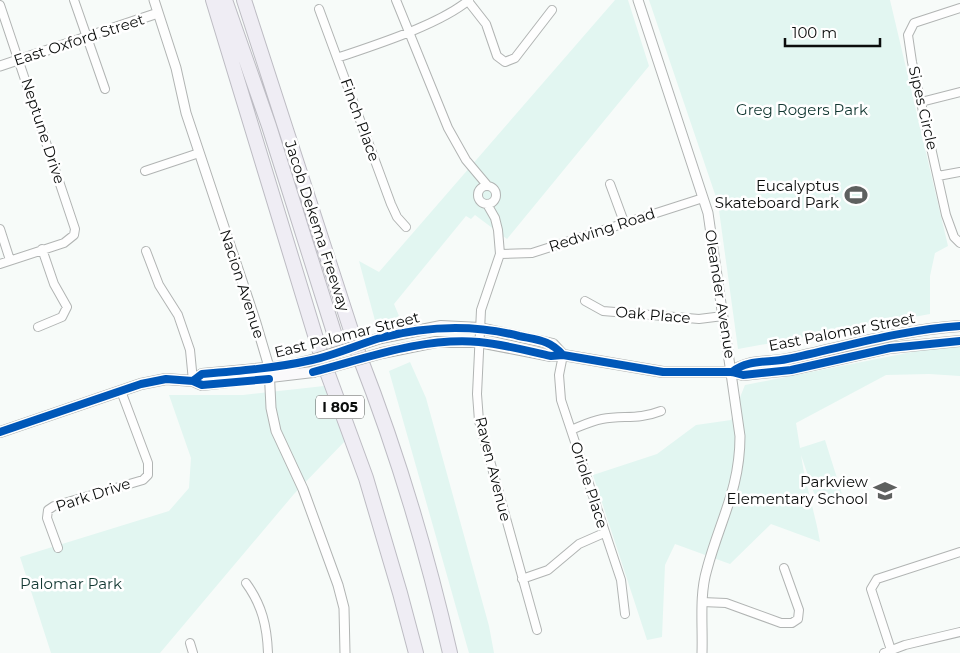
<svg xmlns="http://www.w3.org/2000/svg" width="960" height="653" viewBox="0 0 960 653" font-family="Montserrat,sans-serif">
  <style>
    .green { fill: #e2f6f1 }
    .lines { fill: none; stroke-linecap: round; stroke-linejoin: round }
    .minor-casing { stroke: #b1b4b3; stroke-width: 10 }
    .tertiary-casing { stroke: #b1b4b3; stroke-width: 11 }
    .secondary-casing { stroke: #b1b4b3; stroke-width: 12 }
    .motorway-casing { stroke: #bdbcc3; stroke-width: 16 }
    .minor { stroke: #fefefe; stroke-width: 8 }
    .tertiary { stroke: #fefefe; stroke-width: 9 }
    .secondary { stroke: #faf9fb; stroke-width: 10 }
    .motorway { stroke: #efedf4; stroke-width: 14 }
    .secondary-bridge-casing { stroke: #b1b4b3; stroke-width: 12; stroke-linecap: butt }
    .secondary-bridge { stroke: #faf9fb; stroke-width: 10 }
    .cycleway-casing { stroke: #fff; stroke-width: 11 }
    .cycleway { stroke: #0057b8; stroke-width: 8 }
    .labels { text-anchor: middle; stroke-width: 5; stroke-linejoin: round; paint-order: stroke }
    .shield { fill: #fff; stroke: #545655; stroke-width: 1 }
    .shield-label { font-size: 14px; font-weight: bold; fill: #0b0d0c }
    .street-label { font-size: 15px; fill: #0b0d0c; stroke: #fff }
    .park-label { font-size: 15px; fill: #113731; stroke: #fff }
    .poi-label { font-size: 15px; fill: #0b0d0c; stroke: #fff; text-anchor: end }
  </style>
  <rect width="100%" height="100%" fill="#f7fbf9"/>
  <!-- green -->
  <path class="green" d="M615,0H628L649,66L507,239L475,215L471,219L466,216L394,304L399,316L377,328L359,261L379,272Z
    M649,0H890L948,246L935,253L930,276V314L738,349L718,203Z
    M960,347V376L929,374L886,375L796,423L800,448L825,440L842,494L817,502L801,455C805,484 815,512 820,542L771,524L730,564L675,544L665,565L662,637L647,640L593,475L657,454L696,425L731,420L745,385L922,350Z
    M410,362L426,398L489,626L494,653H469L389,371Z
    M324,386L345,441L294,494L160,653H51L20,557L169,511L189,488L191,458L169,395H243Z"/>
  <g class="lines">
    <defs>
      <path id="minor" d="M74,0L105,89
        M396,0L448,128L466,160L487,185
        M468,1L486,24L497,56L505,62L515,58L552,10
        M0,5L75,229L74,235L64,243L0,264
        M960,8L914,23L908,35L912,62L946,215L954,237L960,243
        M319,9L391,204L397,217L406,227
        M337,58C375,45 439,25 469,0
        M921,102L960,92
        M145,171L199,153
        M938,176L960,172
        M610,184L624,222
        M478 195a9 9 0 1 1 18 0a9 9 0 1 1-18 0Z
        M487,204L495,218L498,230L500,254L481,310L477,394L479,421L537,630
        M0,229L10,260
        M146,251L159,285L178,315L190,350L193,381
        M500,254L532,253L703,198
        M585,301L603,311L699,319L723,316
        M38,327L62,317L67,307L54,284L42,249
        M563,355L559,375L561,400L621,580L625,614
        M571,430C581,426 591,421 602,419C623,415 638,420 661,411
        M58,548L47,518L48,510L54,506L143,480L148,475V463L121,391
        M522,579L548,570L579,544L604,533
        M246,583C262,605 267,626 268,653
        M702,602L726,603L781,623H792L798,619L799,610L784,568
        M190,643L193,653
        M891,650L871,589L877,579L960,552
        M884,653L905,645L960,632"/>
      <path id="tertiary" d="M154,0L176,68L186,113L256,323L269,367L271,408L276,431L303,489L338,585L344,608L345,653
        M638,0L708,213L740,436C740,489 720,520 707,569C699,596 703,625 702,653
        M0,66L158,13"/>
      <path id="secondary" d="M381,338L441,326L480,328L553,344L563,355
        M382,353L436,342H479L551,356L563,355L663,372H732L743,375L791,370L890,348L960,341
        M732,372C748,359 768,363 787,359C845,347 900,330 960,326
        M193,381L202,374L287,366L312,360
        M0,432L141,384L166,379L193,381L202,385L313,372"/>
      <path id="motorway" d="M213,0L322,358L366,478L400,593L416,653
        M225,0L269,126L337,342L343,346
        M244,0L359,355C397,452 427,552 450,653"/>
    </defs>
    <!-- minor casing -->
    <use href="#minor" class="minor-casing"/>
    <!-- tertiary casing -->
    <use href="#tertiary" class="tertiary-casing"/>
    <!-- secondary casing -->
    <use href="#secondary" class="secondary-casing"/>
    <!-- motorway casing -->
    <use href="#motorway" class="motorway-casing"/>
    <!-- minor -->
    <use href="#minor" class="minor"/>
    <!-- tertiary -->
    <use href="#tertiary" class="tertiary"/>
    <!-- secondary -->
    <use href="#secondary" class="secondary"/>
    <!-- motorway -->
    <use href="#motorway" class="motorway"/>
    <defs>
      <path id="secondary-bridge" d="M312,360L381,338
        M313,372L382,353"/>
    </defs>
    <!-- secondary-bridge casing -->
    <use href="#secondary-bridge" class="secondary-bridge-casing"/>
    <!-- secondary-bridge -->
    <use href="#secondary-bridge" class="secondary-bridge"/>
    <defs>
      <path id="cycleway" d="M313,372C367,358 423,337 479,342C503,344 528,351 551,356L563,355L663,372H732L743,375L791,370L890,348L960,341
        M732,372C748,359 768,363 787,359C845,347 900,330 960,326
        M193,381L202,374C239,371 276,368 312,360C335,355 357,345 380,338C427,326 472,324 519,336C538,340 550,340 563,355
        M0,432L141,384L166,379L193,381L202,385L269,379"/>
    </defs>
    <!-- cycleway casing -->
    <use href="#cycleway" class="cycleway-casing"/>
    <!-- cycleway -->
    <use href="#cycleway" class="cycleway"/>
  </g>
  <!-- icons -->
  <defs>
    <symbol id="stadium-bare" viewBox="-9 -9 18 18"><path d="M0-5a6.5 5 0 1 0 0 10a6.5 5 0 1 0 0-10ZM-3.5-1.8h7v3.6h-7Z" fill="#5e605f" stroke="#fff" stroke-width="2.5" paint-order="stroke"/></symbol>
    <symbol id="school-bare" viewBox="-9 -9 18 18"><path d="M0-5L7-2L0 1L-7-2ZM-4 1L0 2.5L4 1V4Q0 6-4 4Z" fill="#5e605f" stroke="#fff" stroke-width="2.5" paint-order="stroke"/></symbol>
  </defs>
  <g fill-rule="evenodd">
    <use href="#stadium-bare" x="840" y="179" width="32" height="32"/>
    <use href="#school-bare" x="869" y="475" width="32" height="32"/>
  </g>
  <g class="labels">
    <!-- shield labels -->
    <rect class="shield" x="316" y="395.5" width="48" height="23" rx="4"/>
    <g class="shield-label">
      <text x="340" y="412">I 805</text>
    </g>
    <!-- street labels -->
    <g class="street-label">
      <text transform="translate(79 40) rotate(-18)" y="5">East Oxford Street</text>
      <text transform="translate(923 108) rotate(77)" y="5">Sipes Circle</text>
      <text transform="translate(360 120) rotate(70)" y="5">Finch Place</text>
      <text transform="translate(43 131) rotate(72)" y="5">Neptune Drive</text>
      <text transform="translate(317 226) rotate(72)" y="5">Jacob Dekema Freeway</text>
      <text transform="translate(602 230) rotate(-18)" y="5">Redwing Road</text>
      <text transform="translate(242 284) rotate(72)" y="5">Nacion Avenue</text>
      <text transform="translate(720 294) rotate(81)" y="5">Oleander Avenue</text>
      <text transform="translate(653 315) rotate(5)" y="5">Oak Place</text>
      <text transform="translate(842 332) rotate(-11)" y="5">East Palomar Street</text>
      <text transform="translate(347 335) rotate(-14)" y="5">East Palomar Street</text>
      <text transform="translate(493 469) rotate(76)" y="5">Raven Avenue</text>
      <text transform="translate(589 485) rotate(72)" y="5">Oriole Place</text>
      <text transform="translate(93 495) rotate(-18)" y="5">Park Drive</text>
    </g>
    <!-- park labels -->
    <g class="park-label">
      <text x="802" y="115">Greg Rogers Park</text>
      <text x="71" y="589">Palomar Park</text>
    </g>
    <!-- poi labels -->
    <g class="poi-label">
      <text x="839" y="191">Eucalyptus<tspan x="839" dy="17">Skateboard Park</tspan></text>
      <text x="868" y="487">Parkview<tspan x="868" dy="17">Elementary School</tspan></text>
    </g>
  </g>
  <!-- scale -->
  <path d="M785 38v8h95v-8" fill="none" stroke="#0b0d0c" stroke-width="2.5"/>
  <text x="792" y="38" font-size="15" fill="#0b0d0c" stroke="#ffffff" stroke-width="4" paint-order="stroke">100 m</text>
</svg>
